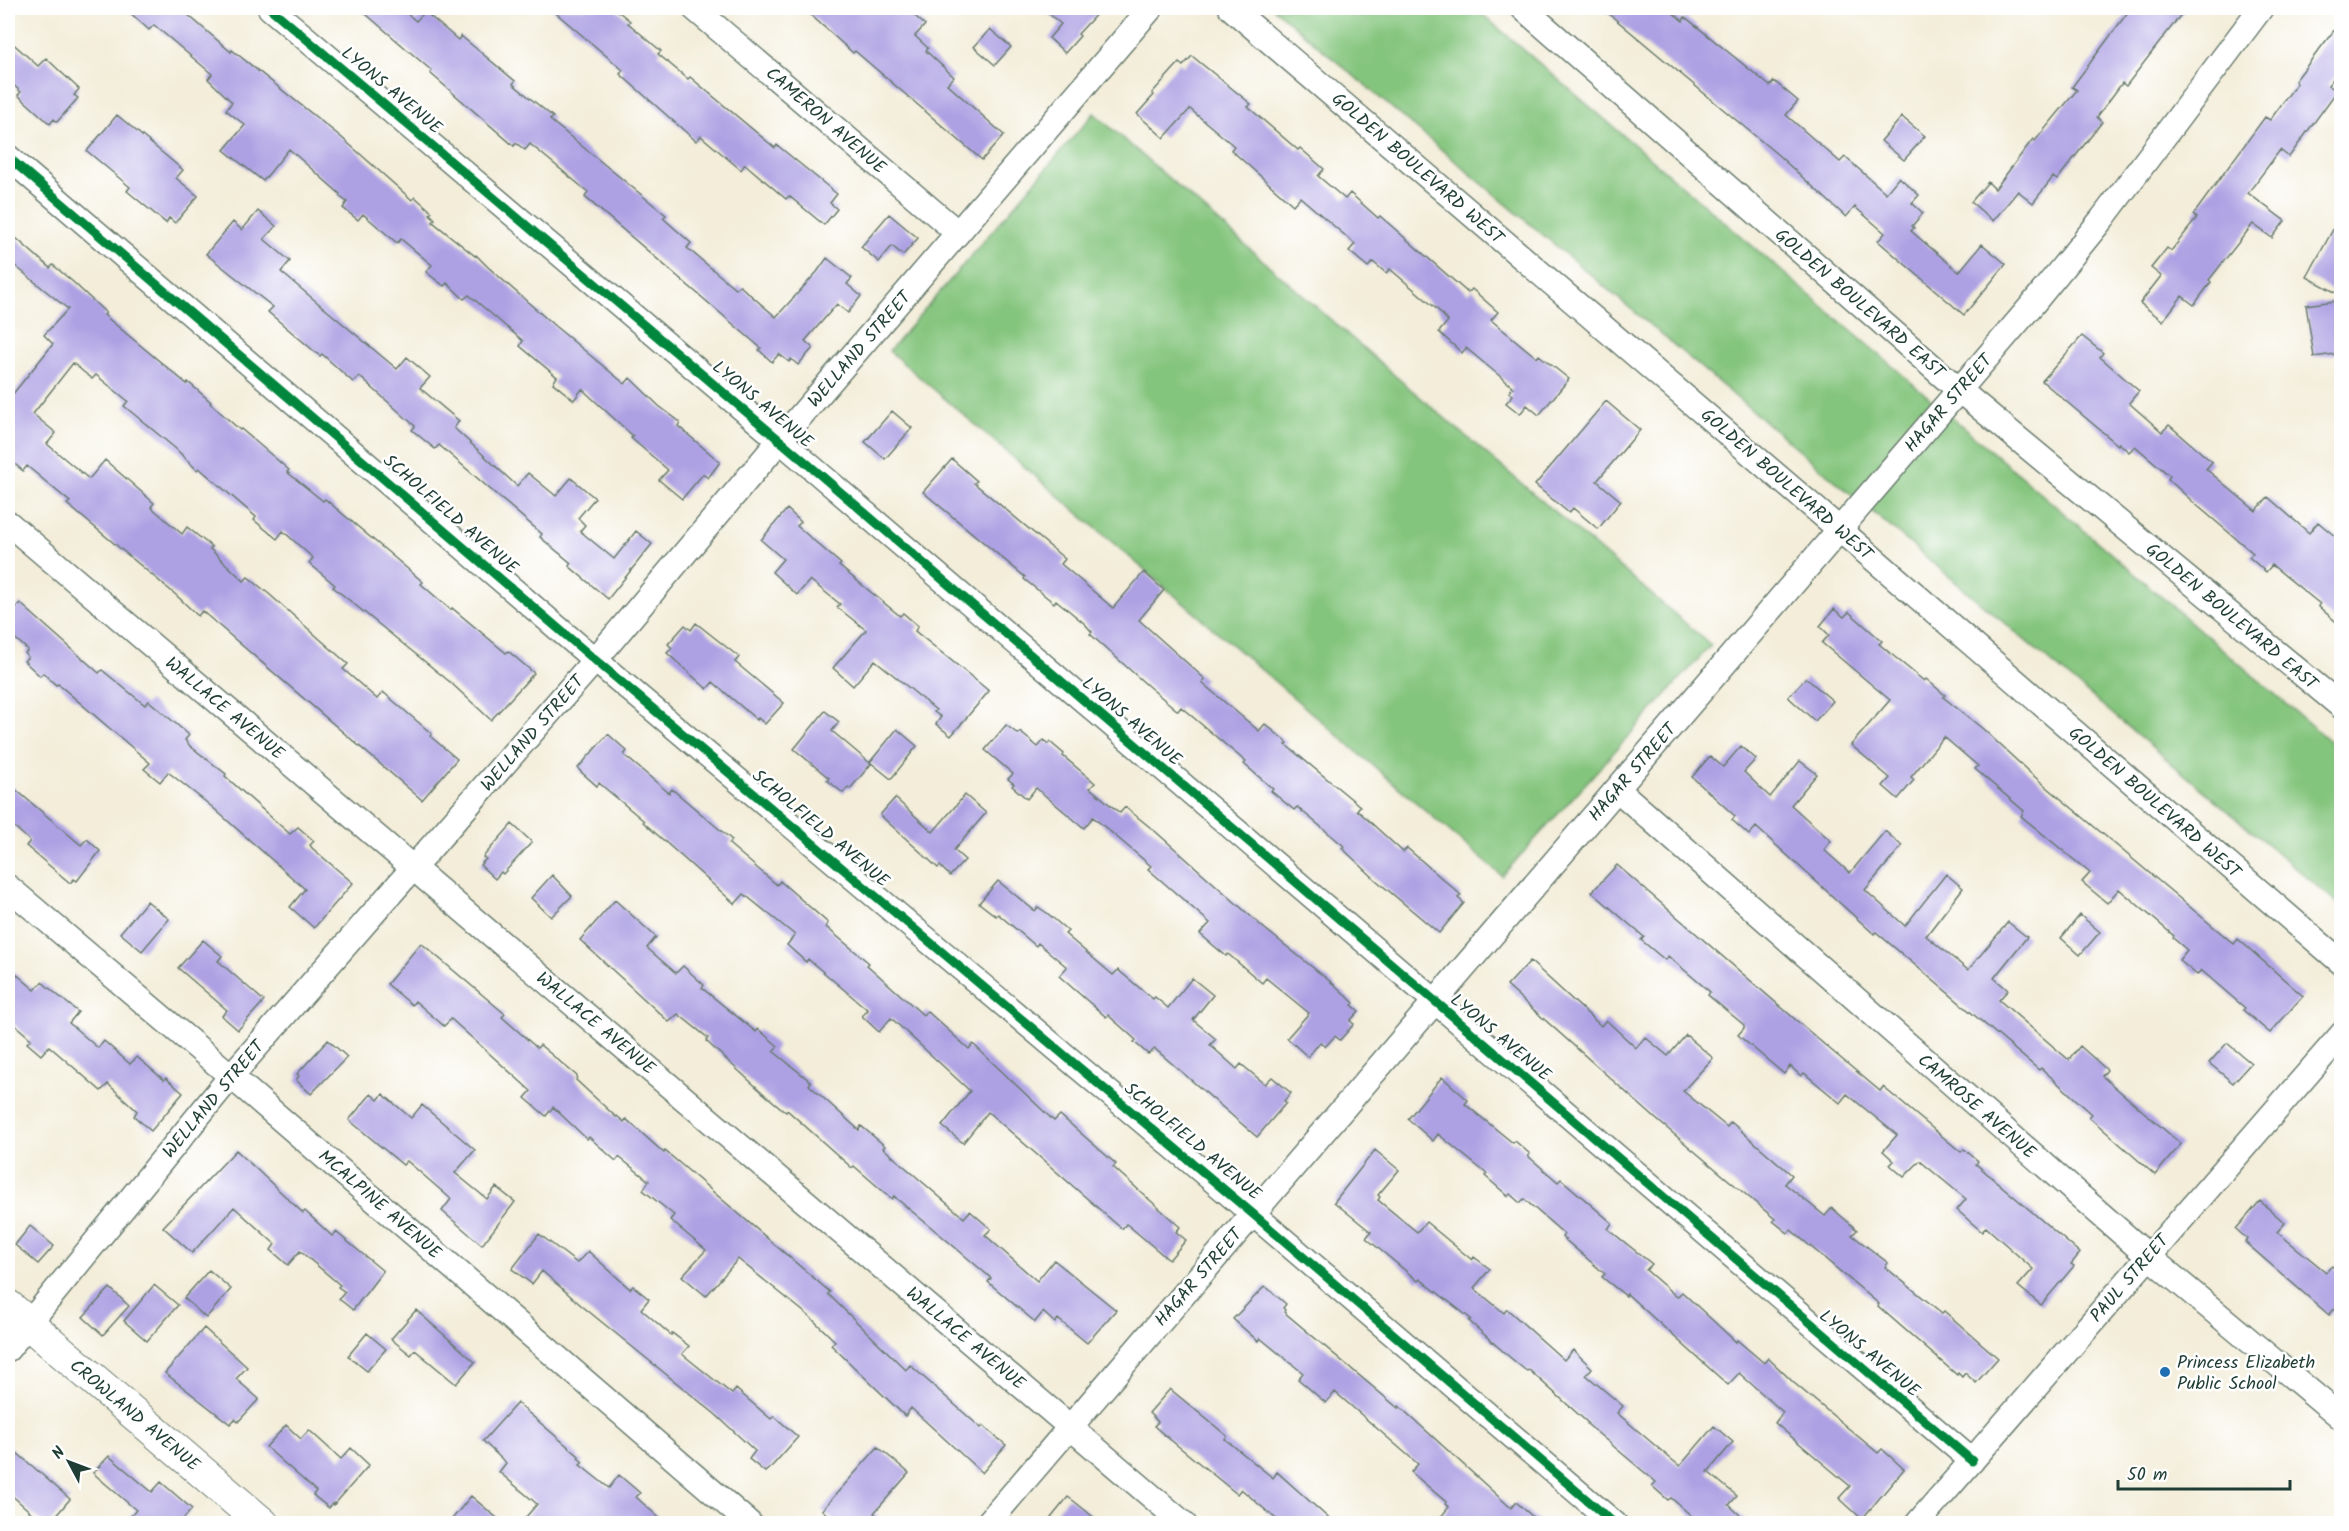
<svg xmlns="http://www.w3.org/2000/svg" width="2349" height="1531" viewBox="0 0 2349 1531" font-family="Kalam,sans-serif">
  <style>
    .green { fill: #84c57d; stroke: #528158; stroke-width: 1.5 }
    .building { fill: #ada1e3 }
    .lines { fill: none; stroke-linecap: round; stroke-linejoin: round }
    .minor-casing { stroke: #697b6e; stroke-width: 27 }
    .major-casing { stroke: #697b6e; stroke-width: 34 }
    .minor { stroke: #fff; stroke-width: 24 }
    .major { stroke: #fff; stroke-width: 32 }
    .cycleway-casing { stroke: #fff; stroke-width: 13 }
    .cycleway { stroke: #00873e; stroke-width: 9 }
    .poi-dot { fill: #1f6fb2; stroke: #fff; stroke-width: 2 }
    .labels { text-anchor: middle; stroke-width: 5; stroke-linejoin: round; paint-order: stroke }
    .street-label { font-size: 18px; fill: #1f3d34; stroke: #fff }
    .poi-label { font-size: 18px; fill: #1f3d34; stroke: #fff; text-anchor: start }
  </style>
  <rect width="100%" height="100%" fill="#fff"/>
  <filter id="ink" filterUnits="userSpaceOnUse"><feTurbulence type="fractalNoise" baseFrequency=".0167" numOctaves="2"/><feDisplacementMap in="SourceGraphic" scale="12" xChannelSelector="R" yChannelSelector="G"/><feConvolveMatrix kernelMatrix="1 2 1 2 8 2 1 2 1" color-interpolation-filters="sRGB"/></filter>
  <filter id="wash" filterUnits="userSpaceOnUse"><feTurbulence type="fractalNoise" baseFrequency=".008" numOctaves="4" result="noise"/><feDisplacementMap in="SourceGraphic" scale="24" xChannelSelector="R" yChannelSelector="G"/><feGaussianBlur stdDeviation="1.35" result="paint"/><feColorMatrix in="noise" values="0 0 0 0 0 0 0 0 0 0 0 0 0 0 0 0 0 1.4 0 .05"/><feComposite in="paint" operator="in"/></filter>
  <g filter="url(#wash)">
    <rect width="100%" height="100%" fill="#f3edd9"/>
    <!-- green -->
    <path class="green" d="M1273,8H1475L2341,751V906Z
      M1094,113L1400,380L1711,645L1502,876L889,351Z"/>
    <g id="blocks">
      <!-- building -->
      <path class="building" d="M125,8H180L231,52L232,50L341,137L412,200L415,197L432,212L430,214L435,219L433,222L475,256L476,255L488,267L556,327L625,384L630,378L659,406L680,422L678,426L720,462L708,478L703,474L682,499L659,480L668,470L631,438L633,436L582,389L574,400L553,383L557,377L520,346L523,341L469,295L464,299L447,283L444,286L426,272L432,265L401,239L397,243L363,214L358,220L343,208L347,202L339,196L340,194L289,149L263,181L224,150L245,125L226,110L232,102L208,79L212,74L154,25L149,30Z
        M359,8H400L416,21L425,12L458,40L461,36L515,81L513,84L553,117L550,120L666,215L663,218L691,243L687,248L736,289L739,285L776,317L817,272L827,258L852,278L847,284L861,296L848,313L837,304L805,341L813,348L798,365L791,359L789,362L779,354L772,362L759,350L761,348L585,197L588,192L530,144L525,150L516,143L514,146L430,73L432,71Z
        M550,8H614L630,21L628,23L661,51L658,54L688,79L690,77L775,148L777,145L837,194L830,203L837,209L824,225L789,196L786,199L745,164L741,170L701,136L696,141L620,74L623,70Z
        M803,8H906L925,25L915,36L928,48L926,51L954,77L947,84L1004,135L982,160L855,51L853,53Z
        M1042,8H1102L1078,34L1080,36L1065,53L1049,38L1061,24Z
        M1602,8H1667L1683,21L1685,17L1770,86L1774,81L1798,101L1786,115L1840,162L1845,157L1886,193L1899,177L1919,195L1912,203L1923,213L1912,226L1914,228L1911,231L1959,272L1982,244L2006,264L1964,315L1878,241L1885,233L1855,207L1846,217L1778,155Z
        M2131,8H2186L2126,86L2122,83L2097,117L2102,122L2057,180L2053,177L2033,203L2018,191L1993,221L1971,202L1988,182L1995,189L2033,139L2035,141L2077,90L2072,87Z
        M2342,20V68L2328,85L2337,91L2289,157L2280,150L2248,193L2285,221L2272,238L2253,224L2209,280L2211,282L2194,305L2182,296L2163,321L2140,303L2161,276L2151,268L2167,248L2171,251L2197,218L2193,215L2265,117L2270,120L2297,83L2295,81Z
        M990,29L1011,47L995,65L974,47Z
        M8,39L38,66L46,58L79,89L74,95L78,98L57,122L54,119L50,124L18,95L21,92L8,80Z
        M1192,56L1251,104L1248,107L1298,150L1300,148L1324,169L1318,176L1345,199L1350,193L1378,218L1380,216L1468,293L1472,289L1498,312L1491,320L1537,358L1539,355L1569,379L1539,415L1527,405L1520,414L1506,403L1513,395L1509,392L1513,387L1466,348L1462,353L1439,332L1448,321L1439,311L1390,269L1386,273L1373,262L1368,267L1349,251L1355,244L1300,197L1293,205L1231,150L1234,146L1190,109L1164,138L1137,114L1154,95L1152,93L1179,63L1183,66Z
        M117,115L183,170L176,178L198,196L175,223L169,218L166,223L127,191L130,187L87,151Z
        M1902,117L1925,136L1904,160L1881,141Z
        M258,211L276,226L264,239L290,261L281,272L397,369L407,357L430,377L420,388L459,421L454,428L517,486L528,473L556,496L571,478L595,498L578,518L585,525L580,531L614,559L636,531L652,544L608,599L569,566L571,563L540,537L542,534L439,445L435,449L412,430L415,426L359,376L353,382L322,354L320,356L268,312L273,307L206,254L233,222L242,230Z
        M2342,213V296L2307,277Z
        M889,214L918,238L903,255L892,246L879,262L861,247Z
        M8,231L50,268L53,265L73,282L106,313L104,315L187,384L188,382L211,402L210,403L240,430L241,429L289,470L287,472L323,501L325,499L389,553L423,582L421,584L451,610L452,608L506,653L508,651L534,673L491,720L450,682L333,587L335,585L309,563L313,558L283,531L277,539L254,520L256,517L199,468L197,470L176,449L124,406L128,401L96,375L92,379L73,363L33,414L56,433L47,444L89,479L105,460L154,503L151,507L182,534L187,527L212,547L210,549L244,581L248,577L269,594L348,664L343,669L377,699L383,692L432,734L430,736L457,759L422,800L202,611L198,616L176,595L67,504L70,502L27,466L23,471L8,458V400L53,344L44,335L68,309L8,260Z
        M2334,301L2337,326L2342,325V353L2314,357L2306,305Z
        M2082,336L2103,353L2100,357L2139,391L2129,403L2162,432L2169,425L2212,462L2206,469L2256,511L2268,497L2309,533L2318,522L2342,542V627L2318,606L2320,604L2272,565L2266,572L2249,557L2253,553L2193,502L2168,479L2170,476L2135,446L2129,452L2119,443L2118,445L2042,381Z
        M1606,401L1640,430L1597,481L1621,501L1598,529L1573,508L1569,513L1535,485Z
        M892,411L912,428L885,459L865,442Z
        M952,459L977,481L974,483L1065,559L1061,564L1113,608L1144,572L1164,590L1139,620L1205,679L1202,683L1259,731L1265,724L1288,743L1286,745L1360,806L1357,810L1403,852L1407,848L1461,895L1458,898L1464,903L1439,933L1377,881L1342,848L1344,846L1297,807L1294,810L1271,791L1273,789L1244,764L1246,762L1181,707L1178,711L1148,686L1090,634L1092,632L1085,624L1056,600L1054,603L1024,579L1025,577L923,492Z
        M787,509L801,522L797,526L841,564L839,566L900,616L903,613L918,626L915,631L989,691L951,736L936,724L941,717L934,712L936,710L875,660L853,686L833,668L866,630L837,607L840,604L810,580L797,595L772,572L783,559L761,540Z
        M20,603L99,673L102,670L145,705L149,701L175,723L189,735L185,740L190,746L226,774L225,776L290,834L298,827L314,841L310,845L312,848L353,883L314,928L290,907L305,889L211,806L168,772L160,782L144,769L150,763L58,684L56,685L43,673L40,676L24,661L28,657L25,653L28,650L8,632V618Z
        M1834,609L1844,617L1849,612L1882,641L1879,644L1924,681L1926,679L1945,695L1943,697L1983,729L2029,772L2234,944L2238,939L2303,996L2270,1033L2243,1010L2245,1008L2201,970L2197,975L2179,960L2187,950L2173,938L2174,936L2119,889L2107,903L2082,882L2090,873L2021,816L2024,811L1975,769L1978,766L1944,737L1911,777L1914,780L1898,799L1883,786L1890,778L1851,745L1890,700L1822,643L1829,635L1820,626Z
        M696,623L739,657L735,662L784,703L765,724L758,718L757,720L713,682L707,689L667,653L672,648L668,644L685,625L691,630Z
        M1806,678L1833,701L1815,721L1788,697Z
        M825,711L839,722L832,731L871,764L850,789L848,787L843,793L827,780L829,778L794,749Z
        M1006,725L1018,734L1020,732L1038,747L1044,740L1048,744L1050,742L1064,754L1063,756L1095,783L1090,788L1120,813L1125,807L1156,832L1265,929L1337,987L1354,1003L1352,1005L1359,1011L1350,1021L1354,1024L1340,1040L1335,1036L1325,1047L1320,1042L1308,1057L1287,1038L1309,1013L1266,978L1262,983L1228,954L1226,956L1200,934L1210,923L1148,869L1151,866L1093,817L1084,828L1036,788L1027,799L1012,786L1014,784L1008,779L1013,774L985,750Z
        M897,729L917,746L891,779L870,762Z
        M608,734L627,751L624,755L669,793L672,789L732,840L729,844L777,885L780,881L828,923L826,927L869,963L867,965L923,1015L927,1011L969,1049L973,1044L1054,1121L1060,1115L1116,1164L1113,1167L1180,1227L1176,1232L1186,1240L1169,1260L1129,1226L1126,1224L1122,1229L988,1112L963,1143L942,1126L970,1091L891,1018L879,1032L862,1016L868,1010L808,959L806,962L787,945L795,935L744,894L735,904L643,822L644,821L599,783L597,786L580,771L578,768Z
        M1741,746L1756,759L1744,772L1770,797L1800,761L1817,774L1791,805L1831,841L1824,850L1850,873L1885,831L1902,846L1865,890L1905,926L1946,874L1963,888L1926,936L1968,970L2008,922L2027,937L1994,978L2008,990L1999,1000L2069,1060L2080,1046L2107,1070L2102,1076L2181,1144L2155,1175L2089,1117L2092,1114L2041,1068L2039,1070L1876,932L1874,934L1756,827L1749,835L1732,820L1735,816L1692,777L1710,756L1723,767Z
        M8,783L81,845L87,839L100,851L77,881L74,879L70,883L26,846L30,841L8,821Z
        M965,795L986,813L954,850L965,860L950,876L940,866L938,868L880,815L895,798L933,832Z
        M512,824L532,842L503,874L501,872L495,879L480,865L486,859L483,857Z
        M1617,865L1826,1046L1880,1091L1883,1087L1961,1152L1964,1149L1978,1161L1976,1164L2080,1253L2071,1264L2074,1266L2041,1305L2018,1286L2033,1269L1986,1227L1982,1232L1957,1210L1966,1199L1920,1161L1904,1177L1890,1165L1894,1161L1883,1151L1897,1135L1847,1094L1840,1103L1804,1073L1801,1076L1790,1066L1784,1074L1738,1035L1744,1028V1025L1708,995L1710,992L1668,956L1665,960L1641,940L1644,937L1592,892Z
        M552,875L572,896L551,917L531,898Z
        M998,881L1035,911L1038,907L1047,913L1068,931L1065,934L1113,975L1118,970L1153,999L1155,997L1168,1008L1192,978L1213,995L1193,1020L1216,1039L1210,1045L1237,1069L1241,1064L1265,1084L1272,1077L1291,1093L1284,1101L1286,1103L1257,1137L1155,1049L1148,1054L1134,1042L1136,1040L1108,1015L1106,1017L1059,976L1067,967L1038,943L1036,946L998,914L996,916L979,903Z
        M615,900L656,937L647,948L676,973L683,966L704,985L702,988L756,1032L758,1029L778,1046L773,1051L811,1082L809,1085L859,1130L861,1126L885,1146L883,1148L964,1218L970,1211L991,1229L985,1235L1037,1281L1054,1260L1116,1310L1087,1343L1058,1319L1055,1323L1043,1312L1035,1322L988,1282L991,1278L943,1237L897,1199L894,1196L892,1199L854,1166L852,1168L787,1110L786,1112L763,1093L706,1041L708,1038L678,1014L669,1022L580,940Z
        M147,901L169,919L142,951L120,933Z
        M2080,915L2100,932L2080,955L2061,938Z
        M203,940L222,956L218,961L264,1001L238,1030L222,1016L227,1010L178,968Z
        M421,943L505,1014L502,1017L537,1048L540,1045L577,1076L576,1080L616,1117L617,1116L624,1122L626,1119L664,1153L665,1151L683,1166L830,1292L828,1294L906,1370L910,1365L981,1428L983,1426L1006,1445L982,1473L911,1408L905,1416L831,1345L835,1341L809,1316L738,1259L706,1296L682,1276L706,1250L670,1220L674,1215L643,1190L649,1181L619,1157L616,1161L589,1137L587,1139L553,1107L546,1116L525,1098L531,1091L451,1019L444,1026L415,1001L412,1005L387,984Z
        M1530,961L1601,1026L1606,1020L1636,1048L1645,1037L1668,1056L1686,1035L1713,1058L1683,1091L1727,1127L1731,1122L1792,1175L1785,1184L1825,1216L1832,1208L1857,1230L1852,1235L1888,1263L1885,1267L1942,1313L1944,1311L1998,1358L1976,1383L1965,1373L1962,1377L1958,1373L1957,1375L1878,1306L1879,1304L1791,1230L1788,1233L1773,1221L1775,1219L1656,1119L1507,986Z
        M8,967L35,990L42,982L78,1012L69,1023L98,1048L104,1041L130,1064L137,1057L164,1080L166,1078L183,1093L151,1131L134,1116L137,1111L108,1084L101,1091L49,1046L41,1055L27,1043L31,1039L8,1019Z
        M328,1040L347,1057L311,1094L296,1080L299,1076L297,1074Z
        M2227,1043L2251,1063L2233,1083L2209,1063Z
        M1442,1077L1468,1100L1465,1104L1513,1143L1515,1141L1530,1154L1528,1156L1558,1182L1561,1179L1612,1223L1608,1229L1652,1264L1646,1270L1677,1297L1682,1292L1736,1342L1737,1340L1764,1363L1768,1358L1794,1383L1878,1453L1882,1449L1904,1469L1862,1519L1839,1498L1850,1486L1775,1423L1783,1412L1739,1373L1728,1385L1627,1294L1626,1296L1602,1277L1605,1274L1562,1237L1564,1234L1524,1199L1520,1203L1510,1194L1508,1196L1485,1176L1487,1174L1438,1134L1433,1141L1408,1119Z
        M371,1094L378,1100L383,1094L411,1118L422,1105L475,1150L455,1173L487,1199L496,1187L515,1202L482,1245L442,1211L451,1199L407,1161L403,1165L349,1120Z
        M236,1150L303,1213L305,1211L332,1236L336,1232L383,1271L353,1310L339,1299L345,1292L338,1287L340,1285L300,1251L288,1265L271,1250L275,1244L234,1207L192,1253L163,1227Z
        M1375,1150L1399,1170L1378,1195L1380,1197L1378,1200L1417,1232L1426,1222L1472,1260L1474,1257L1490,1269L1474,1288L1504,1313L1507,1309L1564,1360L1573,1350L1592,1368L1586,1375L1623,1406L1617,1413L1671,1459L1680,1466L1714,1426L1733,1442L1708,1472L1737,1496L1729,1505L1750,1524H1701L1671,1498L1668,1500L1652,1486L1656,1482L1587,1424L1588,1423L1529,1370L1527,1371L1524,1369L1506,1354L1469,1321L1471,1319L1420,1279L1418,1281L1366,1238L1371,1232L1334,1202Z
        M2260,1201L2285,1223L2277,1232L2326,1272L2332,1266L2342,1275V1301L2329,1315L2245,1242L2247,1239L2236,1229Z
        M30,1226L54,1246L38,1264L15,1245Z
        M539,1234L577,1263L588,1251L630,1289L633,1286L649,1299L641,1309L671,1335L672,1333L689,1346L682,1354L732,1394L736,1389L771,1419L774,1416L798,1437L773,1465L765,1472L749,1459L755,1451L715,1414L582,1306L542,1271L532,1284L512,1269Z
        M209,1270L231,1289L206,1318L184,1298Z
        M154,1285L178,1305L147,1341L124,1321Z
        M1265,1286L1286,1304L1283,1308L1285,1310L1284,1312L1398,1408L1399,1406L1511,1508L1516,1502L1541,1524H1435L1449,1507L1445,1504L1446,1502L1411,1472L1418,1464L1335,1392L1326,1403L1298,1379L1303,1373L1260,1338L1258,1341L1233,1319Z
        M110,1288L129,1306L103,1335L83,1317Z
        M416,1310L475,1362L456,1384L415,1350L411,1355L391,1339Z
        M204,1328L247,1367L236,1379L259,1399L238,1422L235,1419L230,1424L165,1373Z
        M367,1333L386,1349L367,1371L348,1356Z
        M1170,1389L1227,1436L1225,1439L1273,1478L1277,1472L1335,1524H1282L1241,1489L1237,1494L1167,1437L1154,1426L1158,1422L1149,1413Z
        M517,1403L579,1456L578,1458L583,1462L580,1465L609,1488L619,1475L640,1493L636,1497L666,1524H520L537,1504L499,1472L506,1463L483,1441Z
        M286,1425L301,1439L309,1430L341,1459L351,1448L369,1465L334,1505L333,1503L329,1508L313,1495L316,1491L266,1447Z
        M8,1445L70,1499L49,1524H44L8,1492Z
        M878,1447L909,1473L874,1513L886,1524H838L822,1510Z
        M109,1456L152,1492L161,1482L192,1509L179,1524H124L136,1510L93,1473Z
        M471,1496L504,1524H448Z
        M1068,1497L1075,1502L1102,1524H1046Z"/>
    </g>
  </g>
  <g filter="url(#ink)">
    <use href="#blocks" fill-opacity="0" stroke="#697b6e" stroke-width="1.5"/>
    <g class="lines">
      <defs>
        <path id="minor" d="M270,8L803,460L1972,1461
          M694,8L958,233
          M1231,8L1839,529L2342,963
          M1523,8L1959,390L2342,707
          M8,157L595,660L1253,1214L1615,1524
          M8,523L1184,1524
          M1617,789L2148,1256L2342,1418
          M8,887L231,1076L750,1524
          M8,1349L231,1076L595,660L780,440L1151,8
          M987,1524L2032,305L2102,219L2261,8
          M1917,1524L2342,1034"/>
        <path id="major" d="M8,1306L263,1524"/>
      </defs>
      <!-- minor casing -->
      <use href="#minor" class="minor-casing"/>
      <!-- major casing -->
      <use href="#major" class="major-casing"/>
      <!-- minor -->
      <use href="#minor" class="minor"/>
      <!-- major -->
      <use href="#major" class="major"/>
      <defs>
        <path id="cycleway" d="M270,8L803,460L1972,1461
          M8,157L595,660L1253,1214L1615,1524"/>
      </defs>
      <!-- cycleway casing -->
      <use href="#cycleway" class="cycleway-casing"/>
      <!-- cycleway -->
      <use href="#cycleway" class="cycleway"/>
    </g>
  </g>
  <!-- markers -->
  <circle class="poi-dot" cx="2165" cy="1372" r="6"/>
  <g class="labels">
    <!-- street labels -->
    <g class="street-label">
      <text transform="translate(392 90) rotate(40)" y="6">LYONS AVENUE</text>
      <text transform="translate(826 120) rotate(41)" y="6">CAMERON AVENUE</text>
      <text transform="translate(1418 168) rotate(41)" y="6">GOLDEN BOULEVARD WEST</text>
      <text transform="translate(1860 303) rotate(41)" y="6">GOLDEN BOULEVARD EAST</text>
      <text transform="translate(859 349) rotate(-49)" y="6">WELLAND STREET</text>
      <text transform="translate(1948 403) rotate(-49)" y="6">HAGAR STREET</text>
      <text transform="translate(763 404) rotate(40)" y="6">LYONS AVENUE</text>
      <text transform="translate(1787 484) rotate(41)" y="6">GOLDEN BOULEVARD WEST</text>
      <text transform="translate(451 514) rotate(41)" y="6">SCHOLFIELD AVENUE</text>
      <text transform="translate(2232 616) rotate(40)" y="6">GOLDEN BOULEVARD EAST</text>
      <text transform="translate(225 708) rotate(40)" y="6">WALLACE AVENUE</text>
      <text transform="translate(1132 721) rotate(41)" y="6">LYONS AVENUE</text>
      <text transform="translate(532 733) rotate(-49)" y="6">WELLAND STREET</text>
      <text transform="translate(1632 772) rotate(-49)" y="6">HAGAR STREET</text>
      <text transform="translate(2155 802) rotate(41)" y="6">GOLDEN BOULEVARD WEST</text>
      <text transform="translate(821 828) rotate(40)" y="6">SCHOLFIELD AVENUE</text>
      <text transform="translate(596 1023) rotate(40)" y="6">WALLACE AVENUE</text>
      <text transform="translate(1501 1037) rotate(40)" y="6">LYONS AVENUE</text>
      <text transform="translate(213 1099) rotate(-50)" y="6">WELLAND STREET</text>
      <text transform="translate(1977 1106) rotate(41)" y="6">CAMROSE AVENUE</text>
      <text transform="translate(1193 1141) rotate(40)" y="6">SCHOLFIELD AVENUE</text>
      <text transform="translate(380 1204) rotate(41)" y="6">MCALPINE AVENUE</text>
      <text transform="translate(1198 1277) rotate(-49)" y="6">HAGAR STREET</text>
      <text transform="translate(2129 1278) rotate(-49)" y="6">PAUL STREET</text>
      <text transform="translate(966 1338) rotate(40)" y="6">WALLACE AVENUE</text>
      <text transform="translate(1870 1353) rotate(40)" y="6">LYONS AVENUE</text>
      <text transform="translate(135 1415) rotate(40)" y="6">CROWLAND AVENUE</text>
    </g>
    <!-- poi labels -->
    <g class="poi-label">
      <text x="2177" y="1368">Princess Elizabeth<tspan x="2177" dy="21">Public School</tspan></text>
    </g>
  </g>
  <!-- margin -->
  <rect width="2349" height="1531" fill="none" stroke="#fff" stroke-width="30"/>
  <!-- north arrow -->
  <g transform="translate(69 1462) rotate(311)" stroke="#ffffff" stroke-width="4.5" paint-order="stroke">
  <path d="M0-4.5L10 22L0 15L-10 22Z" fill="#1f3d34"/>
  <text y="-9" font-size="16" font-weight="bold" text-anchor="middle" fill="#1f3d34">N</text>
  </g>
  <!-- scale -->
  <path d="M2118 1480v9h172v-9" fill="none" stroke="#1f3d34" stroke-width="3"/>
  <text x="2127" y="1480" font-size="18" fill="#1f3d34" stroke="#ffffff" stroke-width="4.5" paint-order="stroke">50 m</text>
</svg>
